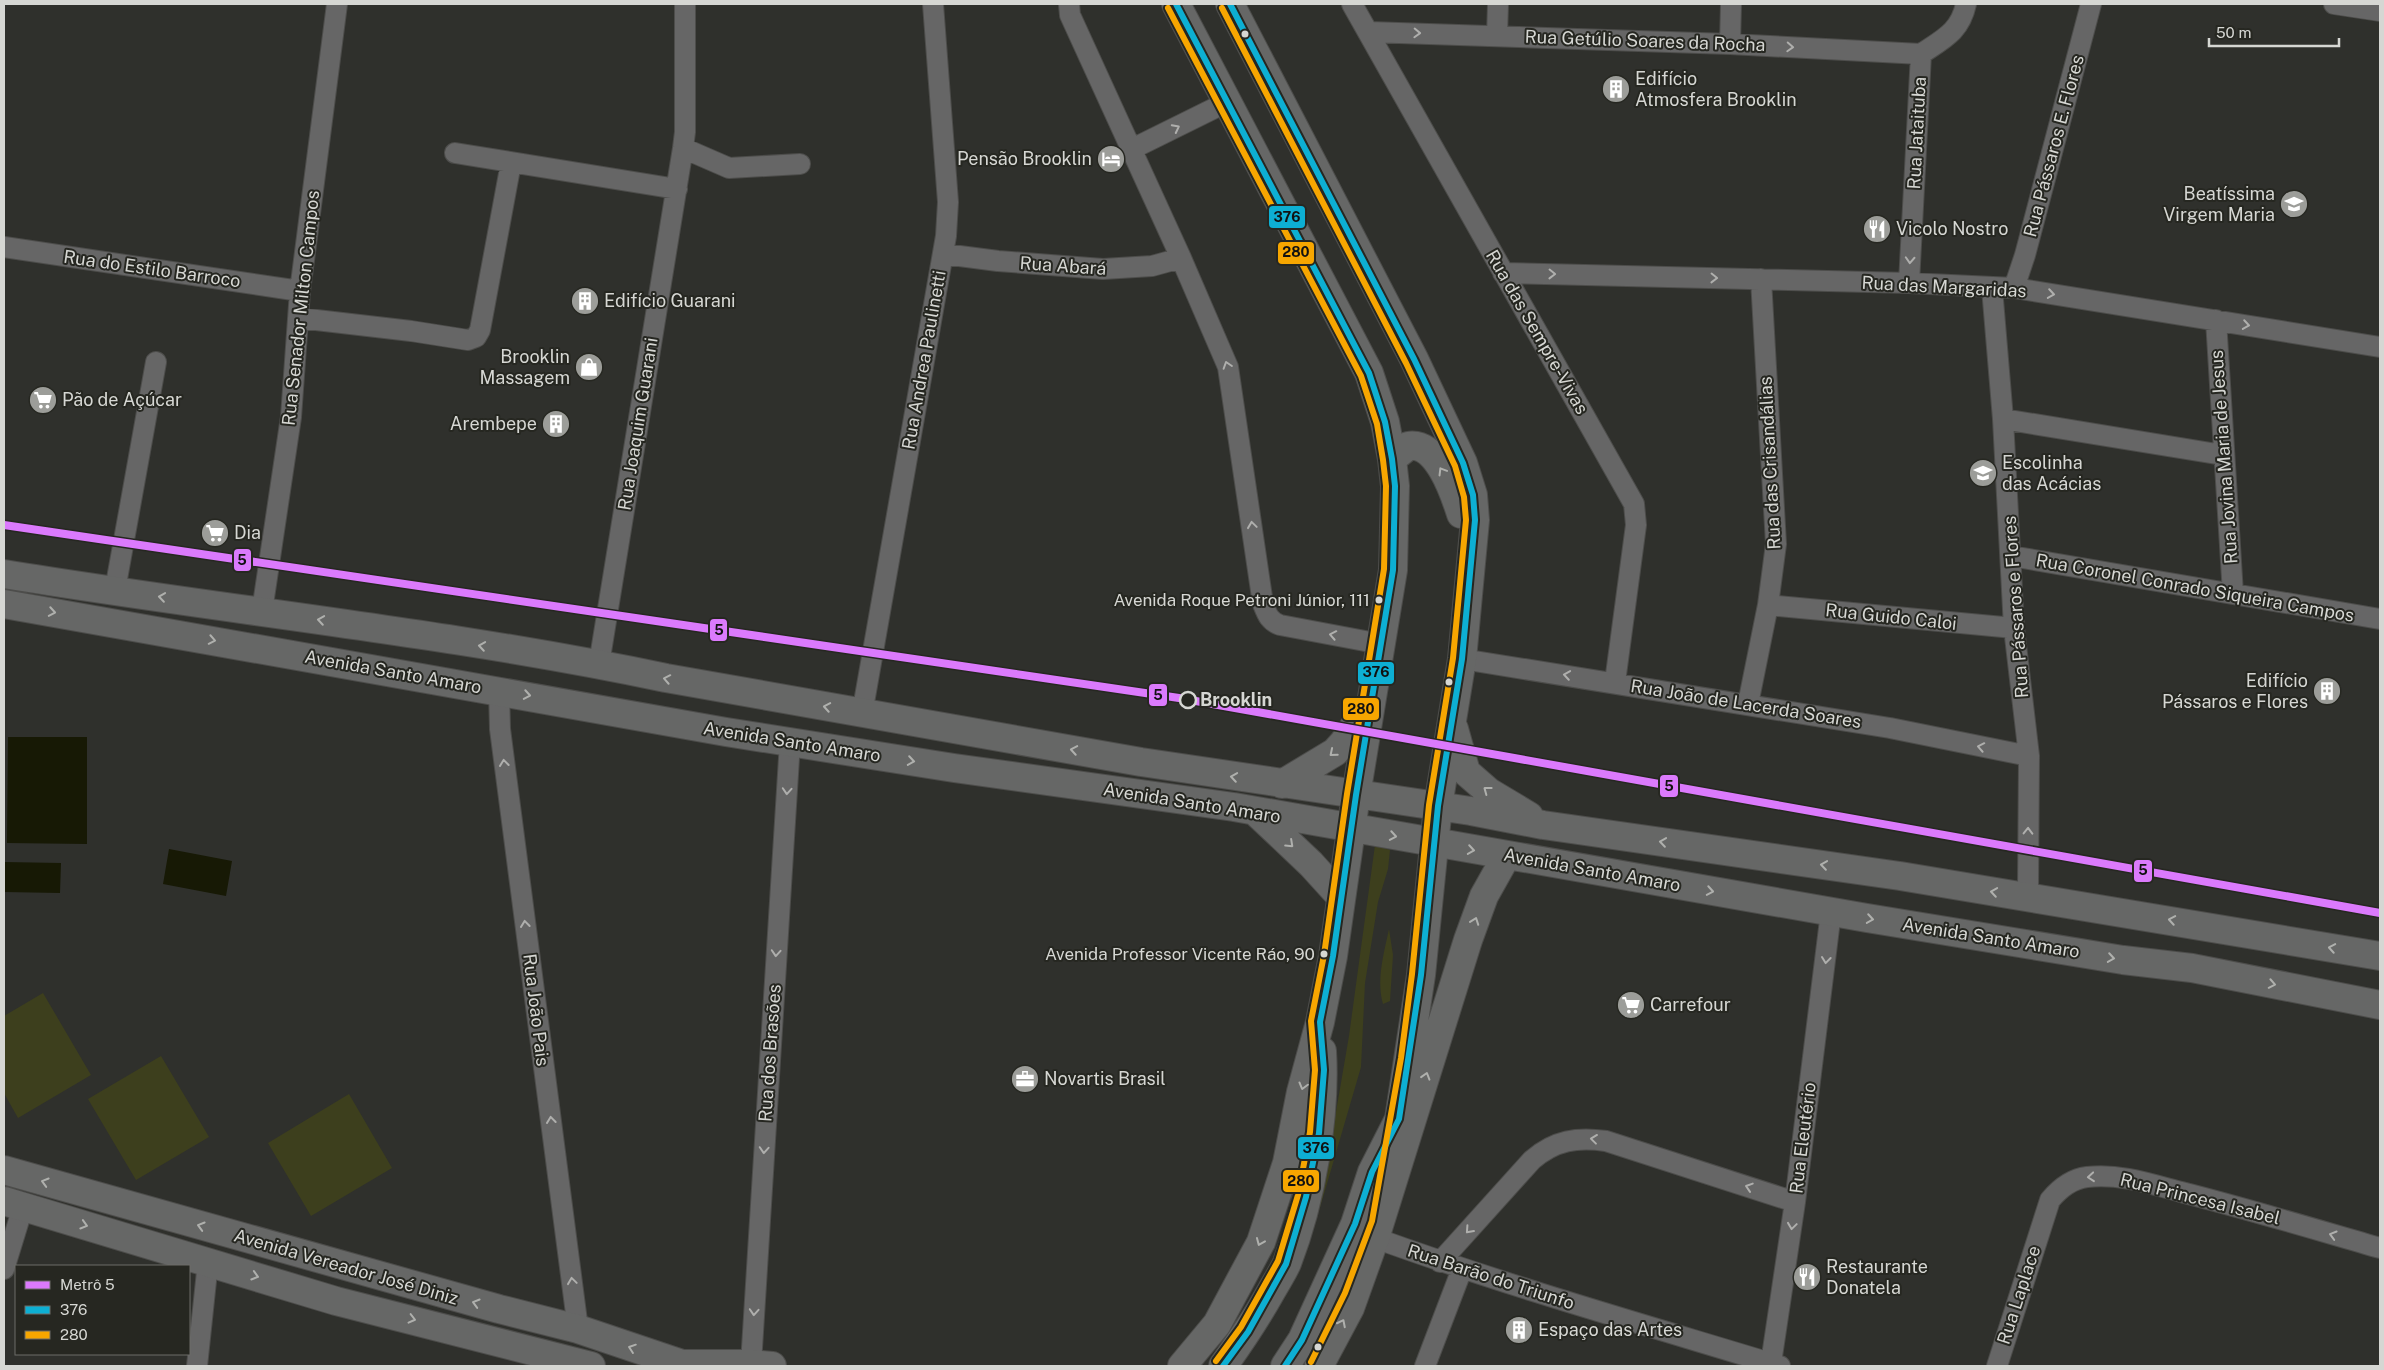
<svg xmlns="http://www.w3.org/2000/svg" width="2384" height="1370" viewBox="0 0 2384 1370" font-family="'Public Sans',sans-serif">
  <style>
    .green { fill: #3d3f1d }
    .water { fill: #171905 }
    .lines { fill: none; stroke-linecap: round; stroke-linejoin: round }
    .street-casing { stroke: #4d4d4b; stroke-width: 22 }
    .primary-casing { stroke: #4d4d4b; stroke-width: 30 }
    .street { stroke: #666; stroke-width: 20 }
    .primary { stroke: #666766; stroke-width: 28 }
    .bus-1-casing { stroke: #262721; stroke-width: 10 }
    .bus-2-casing { stroke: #262721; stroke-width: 10 }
    .bus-1 { stroke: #0dafd3; stroke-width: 6 }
    .bus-2 { stroke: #f7a600; stroke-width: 6 }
    .metro-1-casing { stroke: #262721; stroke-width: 11 }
    .metro-1 { stroke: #db7afc; stroke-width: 8 }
    .oneway { stroke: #afafad }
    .oneway2 { stroke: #afb0ad }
    .bus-dot { fill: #d6d7d3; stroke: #262721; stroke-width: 2 }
    .stop-dot { fill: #262721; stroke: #d6d7d3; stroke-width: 2.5 }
    .labels { text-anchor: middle; stroke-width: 4; stroke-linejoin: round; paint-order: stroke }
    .bus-label { font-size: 17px; fill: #d6d7d3; stroke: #262721; text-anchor: end }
    .street-label { font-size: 18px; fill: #d6d7d3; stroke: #262721 }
    .poi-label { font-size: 18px; fill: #d6d7d3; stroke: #262721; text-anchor: start }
    .stop-label { font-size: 18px; font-weight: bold; fill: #d6d7d3; stroke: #262721; text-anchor: start }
    .line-badge { stroke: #262721; stroke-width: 2 }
    .pale-badge-label { font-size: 14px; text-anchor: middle; font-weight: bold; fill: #111 }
  </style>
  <rect width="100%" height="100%" fill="#2f302c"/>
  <!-- green -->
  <path class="green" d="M1375,845L1390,850L1388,869L1378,902L1365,983L1361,1067L1319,1211L1349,1036Z
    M1389,929L1393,955L1390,1001L1383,1004C1376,980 1384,953 1389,929Z
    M43,993L91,1075L18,1118L4,1093V1016Z
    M161,1056L209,1137L136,1180L88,1099Z
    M349,1094L392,1168L311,1216L268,1143Z"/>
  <!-- water -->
  <path class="water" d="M8,737H87V844L7,843Z
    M169,849L232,861L226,896L163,884Z
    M4,862L61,863L60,893L4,892Z"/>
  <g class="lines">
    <defs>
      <path id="street" d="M1069,4L1070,15L1181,258L1228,367L1263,604C1267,614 1269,621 1280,625L1381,644
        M1352,4L1634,504L1636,525L1615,682
        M2334,4L2380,11
        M1369,32L1730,44L1921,54
        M1497,36L1498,4
        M1730,44L1731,4
        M683,148L729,168L800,164
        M1132,149L1229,101
        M455,153L677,189
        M4,247L300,291
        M944,254L998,261L1103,269L1152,266L1181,258
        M1503,273L1909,283L2014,288L2380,347
        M1909,283L1921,54C1943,39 1960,32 1966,4
        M1992,288L2003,419L2014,628L2029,756L2028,897
        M2014,288L2025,255L2091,4
        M299,318L411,331L468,340L476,337L480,330L511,163
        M2216,320L2233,594
        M2003,419L2223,455
        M2011,556L2380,619
        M115,590L156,362
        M1768,605L2014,628
        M262,611L291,417L300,291L337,4
        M1462,659L1890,728L2029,756
        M599,664L683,148L685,132V4
        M499,690L500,729L578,1329
        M1748,704L1768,605L1776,544L1761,279
        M862,714L946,236L948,202L933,4
        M1375,1238C1508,1286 1645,1325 1780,1366
        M1440,1262L1532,1160C1555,1140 1577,1137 1606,1141L1795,1202
        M4,1269L23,1207
        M1771,1363L1795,1202L1831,912
        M751,1364L790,742
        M197,1366L208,1262
        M1425,1366L1462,1269
        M1997,1366L2050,1200C2060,1188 2071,1179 2087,1177C2119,1173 2151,1184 2181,1192C2248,1209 2314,1229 2380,1248"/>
      <path id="primary" d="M1176,4L1369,373L1385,422L1392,459L1395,486L1393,570L1356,795L1333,956L1320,1022L1301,1092L1287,1163L1261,1242L1217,1324L1182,1366
        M1230,4L1414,359L1463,463L1473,495L1475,520L1462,659L1438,806L1421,975L1399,1119L1372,1172L1355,1224L1302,1340L1285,1366
        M1392,459L1408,446C1437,441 1454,492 1461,514
        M4,574C224,610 447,632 666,678L1141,762L1471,811L1543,825L1900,876L2380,956
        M4,604L726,732L954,768L1234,807L1867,918L2123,960L2192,968L2380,1005
        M1454,729L1466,772L1489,792L1529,816
        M1282,784L1335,752L1344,742L1365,710
        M1255,811L1311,864L1341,897
        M4,1170L499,1309L578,1329L688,1366
        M4,1201L336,1301L591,1366
        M678,1364H751L772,1366
        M1223,1366C1241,1341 1257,1317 1272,1290C1277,1281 1283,1272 1287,1263C1311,1201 1326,1117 1322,1051
        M1319,1366L1350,1308L1375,1238L1468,940L1484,896L1507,855"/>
    </defs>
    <!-- street casing -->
    <use href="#street" class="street-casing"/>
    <!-- primary casing -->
    <use href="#primary" class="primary-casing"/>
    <!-- street -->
    <use href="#street" class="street"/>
    <!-- primary -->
    <use href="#primary" class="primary"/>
    <defs>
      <path id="bus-1" d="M1176,4L1369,373L1385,422L1392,459L1395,486L1393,570L1356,795L1333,956L1320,1022L1324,1070L1319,1133L1306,1197L1286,1264L1248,1332L1223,1366
        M1230,4L1414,359L1463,463L1473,495L1475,520L1462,659L1438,806L1421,975L1399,1119L1372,1172L1355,1224L1302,1340L1285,1366"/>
      <path id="bus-2" d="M1168,8L1361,376L1377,424L1383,460L1386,486L1384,569L1347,794L1324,955L1311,1021L1315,1070L1310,1132L1298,1195L1278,1261L1241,1327L1216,1361
        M1222,8L1406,363L1455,466L1464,497L1466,520L1453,658L1429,805L1412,974L1401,1058L1372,1221L1345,1293L1311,1362"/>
    </defs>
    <!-- bus-1 casing -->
    <use href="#bus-1" class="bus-1-casing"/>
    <!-- bus-2 casing -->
    <use href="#bus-2" class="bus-2-casing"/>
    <!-- bus-1 -->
    <use href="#bus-1" class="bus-1"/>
    <!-- bus-2 -->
    <use href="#bus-2" class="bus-2"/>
    <defs>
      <path id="metro-1" d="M4,525L1179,698L2380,913"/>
    </defs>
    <!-- metro-1 casing -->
    <use href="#metro-1" class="metro-1-casing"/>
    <!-- metro-1 -->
    <use href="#metro-1" class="metro-1"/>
  </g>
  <!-- one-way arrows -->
  <defs><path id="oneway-chevron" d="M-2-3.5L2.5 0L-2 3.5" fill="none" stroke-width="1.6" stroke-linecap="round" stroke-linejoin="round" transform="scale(1.25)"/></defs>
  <g class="oneway">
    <use href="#oneway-chevron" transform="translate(1417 33) rotate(2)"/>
    <use href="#oneway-chevron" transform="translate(1790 47) rotate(3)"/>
    <use href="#oneway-chevron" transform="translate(1176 128) rotate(-27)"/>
    <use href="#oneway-chevron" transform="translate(1910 260) rotate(93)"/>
    <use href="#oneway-chevron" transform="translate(1552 274) rotate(1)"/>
    <use href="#oneway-chevron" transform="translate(1714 278) rotate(1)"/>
    <use href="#oneway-chevron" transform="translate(2051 294) rotate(9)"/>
    <use href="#oneway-chevron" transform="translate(2246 325) rotate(9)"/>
    <use href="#oneway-chevron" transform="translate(1227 365) rotate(-108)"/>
    <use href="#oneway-chevron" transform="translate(1252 525) rotate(-98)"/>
    <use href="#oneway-chevron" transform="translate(1333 635) rotate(-169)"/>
    <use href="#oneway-chevron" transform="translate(1567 675) rotate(-171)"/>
    <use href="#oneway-chevron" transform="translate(1981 747) rotate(-169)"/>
    <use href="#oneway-chevron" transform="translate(504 763) rotate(-97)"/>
    <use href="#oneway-chevron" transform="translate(787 791) rotate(94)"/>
    <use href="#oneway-chevron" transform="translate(2028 831) rotate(-89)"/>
    <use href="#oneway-chevron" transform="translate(525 924) rotate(-97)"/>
    <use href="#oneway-chevron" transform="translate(776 953) rotate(94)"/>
    <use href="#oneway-chevron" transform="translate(1826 960) rotate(97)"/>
    <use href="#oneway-chevron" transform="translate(551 1120) rotate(-97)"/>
    <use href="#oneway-chevron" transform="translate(1594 1139) rotate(-173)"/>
    <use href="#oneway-chevron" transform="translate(764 1150) rotate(94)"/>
    <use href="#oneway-chevron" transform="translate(2091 1177) rotate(175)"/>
    <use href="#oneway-chevron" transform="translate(1749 1187) rotate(-162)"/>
    <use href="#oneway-chevron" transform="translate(1792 1226) rotate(98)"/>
    <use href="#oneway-chevron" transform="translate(1469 1230) rotate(132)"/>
    <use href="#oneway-chevron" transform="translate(2333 1235) rotate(-164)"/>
    <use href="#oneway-chevron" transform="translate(572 1281) rotate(-98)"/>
    <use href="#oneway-chevron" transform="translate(754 1312) rotate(94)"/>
  </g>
  <g class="oneway2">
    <use href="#oneway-chevron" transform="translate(1442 471) rotate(-121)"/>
    <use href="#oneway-chevron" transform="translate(162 597) rotate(-172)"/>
    <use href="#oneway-chevron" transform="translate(52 612) rotate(10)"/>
    <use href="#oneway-chevron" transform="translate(321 620) rotate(-171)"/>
    <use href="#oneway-chevron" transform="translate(212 640) rotate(11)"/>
    <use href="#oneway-chevron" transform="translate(482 646) rotate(-171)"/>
    <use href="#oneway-chevron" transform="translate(667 679) rotate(-169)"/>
    <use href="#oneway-chevron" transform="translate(527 695) rotate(10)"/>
    <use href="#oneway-chevron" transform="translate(827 707) rotate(-170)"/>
    <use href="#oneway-chevron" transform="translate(1074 750) rotate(-170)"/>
    <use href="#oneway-chevron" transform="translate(1333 753) rotate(140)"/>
    <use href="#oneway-chevron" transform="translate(911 761) rotate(9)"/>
    <use href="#oneway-chevron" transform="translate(1234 777) rotate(-171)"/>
    <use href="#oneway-chevron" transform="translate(1487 790) rotate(-143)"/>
    <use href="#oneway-chevron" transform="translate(1393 836) rotate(10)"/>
    <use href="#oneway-chevron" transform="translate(1663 842) rotate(-172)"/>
    <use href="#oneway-chevron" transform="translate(1290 844) rotate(43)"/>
    <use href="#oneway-chevron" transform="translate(1471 850) rotate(9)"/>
    <use href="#oneway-chevron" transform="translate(1824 865) rotate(-172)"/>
    <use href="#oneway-chevron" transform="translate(1710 891) rotate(10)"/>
    <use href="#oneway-chevron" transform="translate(1994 892) rotate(-171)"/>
    <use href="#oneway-chevron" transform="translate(1870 919) rotate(9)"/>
    <use href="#oneway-chevron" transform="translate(2172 920) rotate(-170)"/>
    <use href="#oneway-chevron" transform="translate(1475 921) rotate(-70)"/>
    <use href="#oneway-chevron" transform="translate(2332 948) rotate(-170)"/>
    <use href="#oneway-chevron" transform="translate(2111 958) rotate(9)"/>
    <use href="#oneway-chevron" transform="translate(2272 984) rotate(11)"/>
    <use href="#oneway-chevron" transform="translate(1426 1076) rotate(-73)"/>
    <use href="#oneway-chevron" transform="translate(1303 1086) rotate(105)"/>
    <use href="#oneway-chevron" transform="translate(45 1182) rotate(-164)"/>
    <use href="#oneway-chevron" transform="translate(84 1225) rotate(17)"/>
    <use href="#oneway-chevron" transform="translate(201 1226) rotate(-164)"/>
    <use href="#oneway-chevron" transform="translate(1260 1242) rotate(113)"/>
    <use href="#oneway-chevron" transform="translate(255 1276) rotate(17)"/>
    <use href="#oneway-chevron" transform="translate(476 1303) rotate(-164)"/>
    <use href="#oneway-chevron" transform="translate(412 1319) rotate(14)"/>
    <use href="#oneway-chevron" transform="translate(1342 1323) rotate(-63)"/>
    <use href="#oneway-chevron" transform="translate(632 1348) rotate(-161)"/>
  </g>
  <!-- icons -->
  <defs>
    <symbol id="building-disc" viewBox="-11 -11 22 22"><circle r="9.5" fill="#9c9d99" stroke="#262721"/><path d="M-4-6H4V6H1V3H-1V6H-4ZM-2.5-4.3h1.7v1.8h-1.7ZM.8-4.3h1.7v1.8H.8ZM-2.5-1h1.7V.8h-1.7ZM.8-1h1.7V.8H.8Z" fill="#fff"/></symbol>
    <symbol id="hotel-disc" viewBox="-11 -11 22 22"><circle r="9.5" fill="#9c9d99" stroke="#262721"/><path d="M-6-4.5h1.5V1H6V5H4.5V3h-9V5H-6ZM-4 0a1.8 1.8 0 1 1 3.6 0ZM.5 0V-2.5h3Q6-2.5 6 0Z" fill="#fff"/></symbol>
    <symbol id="school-disc" viewBox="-11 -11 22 22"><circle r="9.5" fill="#9c9d99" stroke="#262721"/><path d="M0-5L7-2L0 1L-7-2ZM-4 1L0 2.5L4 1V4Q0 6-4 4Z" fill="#fff"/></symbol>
    <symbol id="restaurant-disc" viewBox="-11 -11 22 22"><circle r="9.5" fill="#9c9d99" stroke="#262721"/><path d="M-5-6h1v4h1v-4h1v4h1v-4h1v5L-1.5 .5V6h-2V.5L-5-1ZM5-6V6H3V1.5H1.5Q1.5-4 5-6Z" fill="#fff"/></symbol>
    <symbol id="shop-disc" viewBox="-11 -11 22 22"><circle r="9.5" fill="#9c9d99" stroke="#262721"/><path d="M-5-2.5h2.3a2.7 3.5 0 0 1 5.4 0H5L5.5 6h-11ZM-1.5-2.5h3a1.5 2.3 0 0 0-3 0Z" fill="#fff"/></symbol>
    <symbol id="supermarket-disc" viewBox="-11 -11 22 22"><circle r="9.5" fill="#9c9d99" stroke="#262721"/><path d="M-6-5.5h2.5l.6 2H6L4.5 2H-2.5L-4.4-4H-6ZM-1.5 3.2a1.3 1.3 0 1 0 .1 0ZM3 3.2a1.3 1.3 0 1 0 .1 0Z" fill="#fff"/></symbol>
    <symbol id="office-disc" viewBox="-11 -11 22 22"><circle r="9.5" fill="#9c9d99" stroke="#262721"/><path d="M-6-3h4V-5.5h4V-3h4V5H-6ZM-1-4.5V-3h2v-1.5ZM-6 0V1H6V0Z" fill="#fff"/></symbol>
  </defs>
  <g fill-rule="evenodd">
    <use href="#building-disc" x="1600" y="73" width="32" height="32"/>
    <use href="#hotel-disc" x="1095" y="143" width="32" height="32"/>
    <use href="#school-disc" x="2278" y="188" width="32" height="32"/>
    <use href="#restaurant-disc" x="1861" y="213" width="32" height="32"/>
    <use href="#building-disc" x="569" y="285" width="32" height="32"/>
    <use href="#shop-disc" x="573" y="351" width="32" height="32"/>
    <use href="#supermarket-disc" x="27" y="384" width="32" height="32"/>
    <use href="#building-disc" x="540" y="408" width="32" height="32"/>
    <use href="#school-disc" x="1967" y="457" width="32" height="32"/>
    <use href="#supermarket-disc" x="199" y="517" width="32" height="32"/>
    <use href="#building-disc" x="2311" y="675" width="32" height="32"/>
    <use href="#supermarket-disc" x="1615" y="989" width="32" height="32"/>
    <use href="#office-disc" x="1009" y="1063" width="32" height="32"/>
    <use href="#restaurant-disc" x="1791" y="1261" width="32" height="32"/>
    <use href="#building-disc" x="1503" y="1314" width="32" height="32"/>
  </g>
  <!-- markers -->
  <g class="bus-dot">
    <circle cx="1245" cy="34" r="4.5"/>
    <circle cx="1379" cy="600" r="4.5"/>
    <circle cx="1449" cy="682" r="4.5"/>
    <circle cx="1324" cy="954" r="4.5"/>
    <circle cx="1318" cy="1347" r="4.5"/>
  </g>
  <circle class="stop-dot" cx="1188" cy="700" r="8"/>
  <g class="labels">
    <!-- bus labels -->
    <g class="bus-label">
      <text x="1370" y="606">Avenida Roque Petroni Júnior, 111</text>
      <text x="1315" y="960">Avenida Professor Vicente Ráo, 90</text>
    </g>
    <!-- street labels -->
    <g class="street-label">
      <text transform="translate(1645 41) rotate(2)" y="6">Rua Getúlio Soares da Rocha</text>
      <text transform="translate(1917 133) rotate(-87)" y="6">Rua Jataituba</text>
      <text transform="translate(2054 146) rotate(-75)" y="6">Rua Pássaros E. Flores</text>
      <text transform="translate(1063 266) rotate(4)" y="6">Rua Abará</text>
      <text transform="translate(152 269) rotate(8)" y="6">Rua do Estilo Barroco</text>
      <text transform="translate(1944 287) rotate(3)" y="6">Rua das Margaridas</text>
      <text transform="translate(301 308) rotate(-84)" y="6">Rua Senador Milton Campos</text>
      <text transform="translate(1537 332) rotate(60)" y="6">Rua das Sempre-Vivas</text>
      <text transform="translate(924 360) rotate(-80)" y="6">Rua Andrea Paulinetti</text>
      <text transform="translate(638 424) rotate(-81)" y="6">Rua Joaquim Guarani</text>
      <text transform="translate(2224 457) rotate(-94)" y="6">Rua Jovina Maria de Jesus</text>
      <text transform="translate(1770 463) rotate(-93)" y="6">Rua das Crisandálias</text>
      <text transform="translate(2195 588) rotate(10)" y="6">Rua Coronel Conrado Siqueira Campos</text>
      <text transform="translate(2016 607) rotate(-94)" y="6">Rua Pássaros e Flores</text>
      <text transform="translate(1891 617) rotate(6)" y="6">Rua Guido Caloi</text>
      <text transform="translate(393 672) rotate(10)" y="6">Avenida Santo Amaro</text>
      <text transform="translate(1746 704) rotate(9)" y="6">Rua João de Lacerda Soares</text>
      <text transform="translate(792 742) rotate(9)" y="6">Avenida Santo Amaro</text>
      <text transform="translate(1192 803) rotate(9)" y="6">Avenida Santo Amaro</text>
      <text transform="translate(1592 870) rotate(10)" y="6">Avenida Santo Amaro</text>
      <text transform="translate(1991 938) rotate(9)" y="6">Avenida Santo Amaro</text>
      <text transform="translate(536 1010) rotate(83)" y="6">Rua João Pais</text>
      <text transform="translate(770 1053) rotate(-86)" y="6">Rua dos Brasões</text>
      <text transform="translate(1803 1138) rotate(-83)" y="6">Rua Eleutério</text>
      <text transform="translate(2200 1199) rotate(14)" y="6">Rua Princesa Isabel</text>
      <text transform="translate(346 1267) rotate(16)" y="6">Avenida Vereador José Diniz</text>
      <text transform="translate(1491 1277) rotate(18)" y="6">Rua Barão do Triunfo</text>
      <text transform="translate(2019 1295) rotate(-72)" y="6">Rua Laplace</text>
    </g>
    <!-- poi labels -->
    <g class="poi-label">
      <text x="1635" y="85">Edifício<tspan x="1635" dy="21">Atmosfera Brooklin</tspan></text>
      <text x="1092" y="165" text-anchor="end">Pensão Brooklin</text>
      <text x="2275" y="200" text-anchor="end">Beatíssima<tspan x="2275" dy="21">Virgem Maria</tspan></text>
      <text x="1896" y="235">Vicolo Nostro</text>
      <text x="604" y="307">Edifício Guarani</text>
      <text x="570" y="363" text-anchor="end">Brooklin<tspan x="570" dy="21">Massagem</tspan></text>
      <text x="62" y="406">Pão de Açúcar</text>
      <text x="537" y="430" text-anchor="end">Arembepe</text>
      <text x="2002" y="469">Escolinha<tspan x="2002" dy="21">das Acácias</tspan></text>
      <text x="234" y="539">Dia</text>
      <text x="2308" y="687" text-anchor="end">Edifício<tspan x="2308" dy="21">Pássaros e Flores</tspan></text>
      <text x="1650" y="1011">Carrefour</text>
      <text x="1044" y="1085">Novartis Brasil</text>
      <text x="1826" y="1273">Restaurante<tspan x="1826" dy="21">Donatela</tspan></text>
      <text x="1538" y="1336">Espaço das Artes</text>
    </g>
    <!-- stop labels -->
    <g class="stop-label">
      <text x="1200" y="706">Brooklin</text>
    </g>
  </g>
  <g class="line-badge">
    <rect x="1268" y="205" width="38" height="24" rx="5" fill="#0dafd3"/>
    <rect x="1277" y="241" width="38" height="24" rx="5" fill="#f7a600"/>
    <rect x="233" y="548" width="19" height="24" rx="5" fill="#db7afc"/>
    <rect x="709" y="618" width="19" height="24" rx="5" fill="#db7afc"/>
    <rect x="1357" y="661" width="38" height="24" rx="5" fill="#0dafd3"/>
    <rect x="1148" y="683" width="20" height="24" rx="5" fill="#db7afc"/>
    <rect x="1342" y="697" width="38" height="24" rx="5" fill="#f7a600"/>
    <rect x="1659" y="774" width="20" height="24" rx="5" fill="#db7afc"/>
    <rect x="2133" y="859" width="20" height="24" rx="5" fill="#db7afc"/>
    <rect x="1297" y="1136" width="38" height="24" rx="5" fill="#0dafd3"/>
    <rect x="1282" y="1169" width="38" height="24" rx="5" fill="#f7a600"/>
  </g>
  <g class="pale-badge-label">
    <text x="1287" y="222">376</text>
    <text x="1296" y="257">280</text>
    <text x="242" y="565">5</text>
    <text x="719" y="635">5</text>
    <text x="1376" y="677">376</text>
    <text x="1158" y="700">5</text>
    <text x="1361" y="714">280</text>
    <text x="1669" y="791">5</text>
    <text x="2143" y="875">5</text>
    <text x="1316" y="1153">376</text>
    <text x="1301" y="1186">280</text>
  </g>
  <!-- border -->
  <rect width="2384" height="1370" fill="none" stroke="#d6d7d3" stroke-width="10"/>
  <!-- legend -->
  <rect x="15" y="1265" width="175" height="90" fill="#262721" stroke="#6c6d68"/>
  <rect x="25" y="1281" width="25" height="8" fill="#db7afc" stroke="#6c6d68"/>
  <text x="60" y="1290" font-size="15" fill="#d6d7d3">Metrô 5</text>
  <rect x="25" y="1306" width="25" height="8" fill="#0dafd3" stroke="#6c6d68"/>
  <text x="60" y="1315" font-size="15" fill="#d6d7d3">376</text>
  <rect x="25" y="1331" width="25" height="8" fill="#f7a600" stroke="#6c6d68"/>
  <text x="60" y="1340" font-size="15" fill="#d6d7d3">280</text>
  <!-- scale -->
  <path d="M2209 38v8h130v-8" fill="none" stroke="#d6d7d3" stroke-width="2.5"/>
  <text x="2216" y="38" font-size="15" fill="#d6d7d3" stroke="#262721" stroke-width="4" paint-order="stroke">50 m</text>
</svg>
